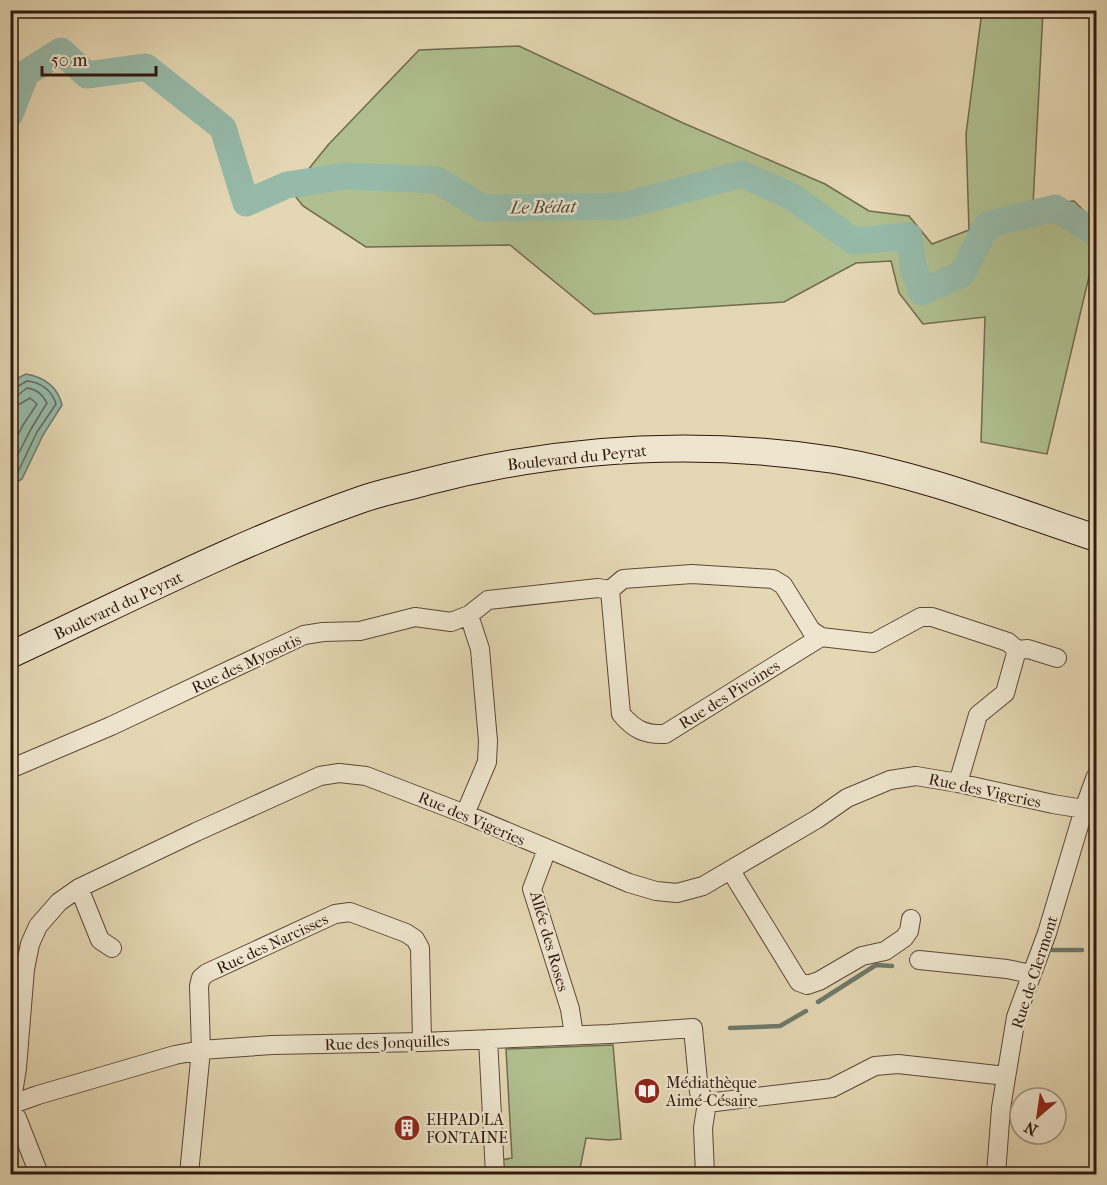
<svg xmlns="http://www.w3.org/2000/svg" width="1107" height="1185" viewBox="0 0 1107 1185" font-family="'IM FELL French Canon',serif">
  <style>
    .green { fill: #b0bf8f; stroke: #706b4e; stroke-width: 1.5 }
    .water { fill: #96baa9; stroke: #6d796b; stroke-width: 1.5 }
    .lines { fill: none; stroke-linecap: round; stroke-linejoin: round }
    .shore { stroke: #63685c; stroke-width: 1.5 }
    .stream { stroke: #6d796b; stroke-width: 4.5 }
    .river { stroke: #96baa9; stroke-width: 27 }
    .minor-casing { stroke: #5d4737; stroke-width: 20 }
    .secondary-casing { stroke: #30170e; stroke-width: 28 }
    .minor { stroke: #ede5ce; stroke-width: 18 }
    .secondary { stroke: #ede5ce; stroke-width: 26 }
    .labels { text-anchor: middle; stroke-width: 4.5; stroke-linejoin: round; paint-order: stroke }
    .street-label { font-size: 16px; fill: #30170e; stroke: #ede5ce }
    .poi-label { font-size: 16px; fill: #30170e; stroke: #ede5ce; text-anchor: start }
    .water-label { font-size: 18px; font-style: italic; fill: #4f483c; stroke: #ede5ce }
  </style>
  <rect width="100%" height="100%" fill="#e4d7b3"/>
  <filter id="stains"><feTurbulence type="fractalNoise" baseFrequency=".00333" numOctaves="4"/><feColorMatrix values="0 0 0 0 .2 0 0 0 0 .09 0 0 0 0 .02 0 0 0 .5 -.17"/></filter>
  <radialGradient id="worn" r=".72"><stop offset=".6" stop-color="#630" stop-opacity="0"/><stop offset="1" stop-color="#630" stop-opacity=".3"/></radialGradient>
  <!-- green -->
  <path class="green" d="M982,11H1043L1033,205L1074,201L1096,223V247L1047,454L981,442L985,317L923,324L899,293L891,261L856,263L784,302L594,314L510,245L366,247L303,206L291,191L328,145L419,50L519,46L683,123L825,184L869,211L909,216L932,244L969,230L966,134Z
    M613,1045L621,1139L609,1140L586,1138L579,1174L502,1169L501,1160L512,1158L506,1049Z"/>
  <!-- water -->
  <path class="water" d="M26,374C44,377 58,387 62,405L43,435L22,479L11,486V385L18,378Z"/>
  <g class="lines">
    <!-- shore -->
    <path class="shore" d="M10,389L15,388L27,381C40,382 52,390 56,404L37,432L17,474L10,479
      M10,397L18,395L27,388C37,389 43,395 47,403L31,429L10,470
      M10,406L20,404L30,398L37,404L23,425L10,451"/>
    <!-- stream -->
    <path class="stream" d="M1052,950H1082
      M818,1002L876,965L892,966
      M730,1028L780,1026L806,1011"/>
    <!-- river -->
    <path class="river" d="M10,114L26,73L61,51L87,75L146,67L223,128L246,203L287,185L346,176L437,180L483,208L623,206L742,174L791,196L854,241L909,236L913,266L922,292L962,274L987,225L1055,208L1096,233"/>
    <defs>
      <path id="minor" d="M610,590L621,714C634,729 644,735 665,734L821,637
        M1017,650L1028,649L1057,658
        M10,769L111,726L304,635L323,632L360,631L415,617L451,622L469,615L488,600L598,588L610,590L623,579L692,574L773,579L783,585L811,630L821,637L873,643L921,617H932L1008,642L1017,650L1005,693L978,715L958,783
        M465,814L487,762L488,741L480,649L469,615
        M547,849L532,889L570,1009L574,1035
        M731,871L799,982L807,985L819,981L862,956L885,951L904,938L909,931L911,919
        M79,888L100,940L112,948
        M919,960L1007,969L1031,974
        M488,1039L495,1174
        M10,1099L13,1093L17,1068L25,969L30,944L38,926L59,902L79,888L196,832L320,776L339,773L366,776L465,814L629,883L656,891L677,893L703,886L817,819L847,798L890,780L916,776L958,783L1053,804L1096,811
        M707,1103L832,1088L875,1066L898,1064L1006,1076
        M10,1105L38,1095L175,1055L201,1050L272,1045L422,1042L609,1034L693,1028L699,1092L707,1103
        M10,1110L17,1118L39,1174
        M189,1174L201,1050L199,986L201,978L207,973L335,914L350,912L406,933L415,939L420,948L422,1042
        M705,1174L703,1128L707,1103
        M996,1174L1001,1108L1016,1017L1047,933L1084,809L1096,776"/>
      <path id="secondary" d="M10,655C126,601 240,542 360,500C382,492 405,488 426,482C560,447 697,439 834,460C924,475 1011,510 1096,538"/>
    </defs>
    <!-- minor casing -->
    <use href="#minor" class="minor-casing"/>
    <!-- secondary casing -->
    <use href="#secondary" class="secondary-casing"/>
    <!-- minor -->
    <use href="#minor" class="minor"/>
    <!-- secondary -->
    <use href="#secondary" class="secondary"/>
  </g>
  <!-- icons -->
  <defs>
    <symbol id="library-disc" viewBox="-11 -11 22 22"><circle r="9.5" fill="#8f2418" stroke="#ede5ce"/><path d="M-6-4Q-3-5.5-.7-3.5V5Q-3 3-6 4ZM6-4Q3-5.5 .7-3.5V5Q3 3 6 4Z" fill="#fff"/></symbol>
    <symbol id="building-disc" viewBox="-11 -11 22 22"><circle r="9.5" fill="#8f2418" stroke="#ede5ce"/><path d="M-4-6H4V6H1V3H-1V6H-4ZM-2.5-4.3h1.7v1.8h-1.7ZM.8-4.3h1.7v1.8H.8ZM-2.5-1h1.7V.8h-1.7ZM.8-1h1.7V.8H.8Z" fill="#fff"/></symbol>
  </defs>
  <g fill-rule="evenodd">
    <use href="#library-disc" x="632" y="1076" width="30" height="30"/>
    <use href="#building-disc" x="392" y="1113" width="30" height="30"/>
  </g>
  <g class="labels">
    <!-- street labels -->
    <g class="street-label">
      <text transform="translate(577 457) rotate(-6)" y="6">Boulevard du Peyrat</text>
      <text transform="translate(118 605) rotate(-25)" y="6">Boulevard du Peyrat</text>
      <text transform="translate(246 663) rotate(-25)" y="6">Rue des Myosotis</text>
      <text transform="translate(729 694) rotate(-32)" y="6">Rue des Pivoines</text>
      <text transform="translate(985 790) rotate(12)" y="6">Rue des Vigeries</text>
      <text transform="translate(472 818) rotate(23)" y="6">Rue des Vigeries</text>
      <text transform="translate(550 941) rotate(74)" y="6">Allée des Roses</text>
      <text transform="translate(272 943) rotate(-25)" y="6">Rue des Narcisses</text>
      <text transform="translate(1034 972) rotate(-72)" y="6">Rue de Clermont</text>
      <text transform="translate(387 1042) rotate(-2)" y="6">Rue des Jonquilles</text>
    </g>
    <!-- poi labels -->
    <g class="poi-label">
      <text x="666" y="1088">Médiathèque<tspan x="666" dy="18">Aimé-Césaire</tspan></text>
      <text x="426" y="1125">EHPAD LA<tspan x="426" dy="18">FONTAINE</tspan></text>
    </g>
    <!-- water labels -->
    <g class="water-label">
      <text transform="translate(543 207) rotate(-1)" y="6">Le Bédat</text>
    </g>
  </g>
  <!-- margin -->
  <rect width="1107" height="1185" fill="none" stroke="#e4d7b3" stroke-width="36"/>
  <rect x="12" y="12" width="1083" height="1161" fill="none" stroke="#30170e" stroke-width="3"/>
  <rect x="18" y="18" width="1071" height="1149" fill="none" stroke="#30170e" stroke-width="1.5"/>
  <!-- north arrow -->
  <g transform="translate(1038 1116) rotate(209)"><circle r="28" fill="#ede5ce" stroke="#a19381" stroke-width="1.5"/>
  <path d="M0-4.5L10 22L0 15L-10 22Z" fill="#8f2418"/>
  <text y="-9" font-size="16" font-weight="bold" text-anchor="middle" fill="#30170e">N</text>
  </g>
  <!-- scale -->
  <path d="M42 66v9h114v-9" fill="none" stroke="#30170e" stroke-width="3"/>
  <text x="51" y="66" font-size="18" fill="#30170e" stroke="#ede5ce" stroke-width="4.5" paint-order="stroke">50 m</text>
  <rect width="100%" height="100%" filter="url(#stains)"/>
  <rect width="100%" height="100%" fill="url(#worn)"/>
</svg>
